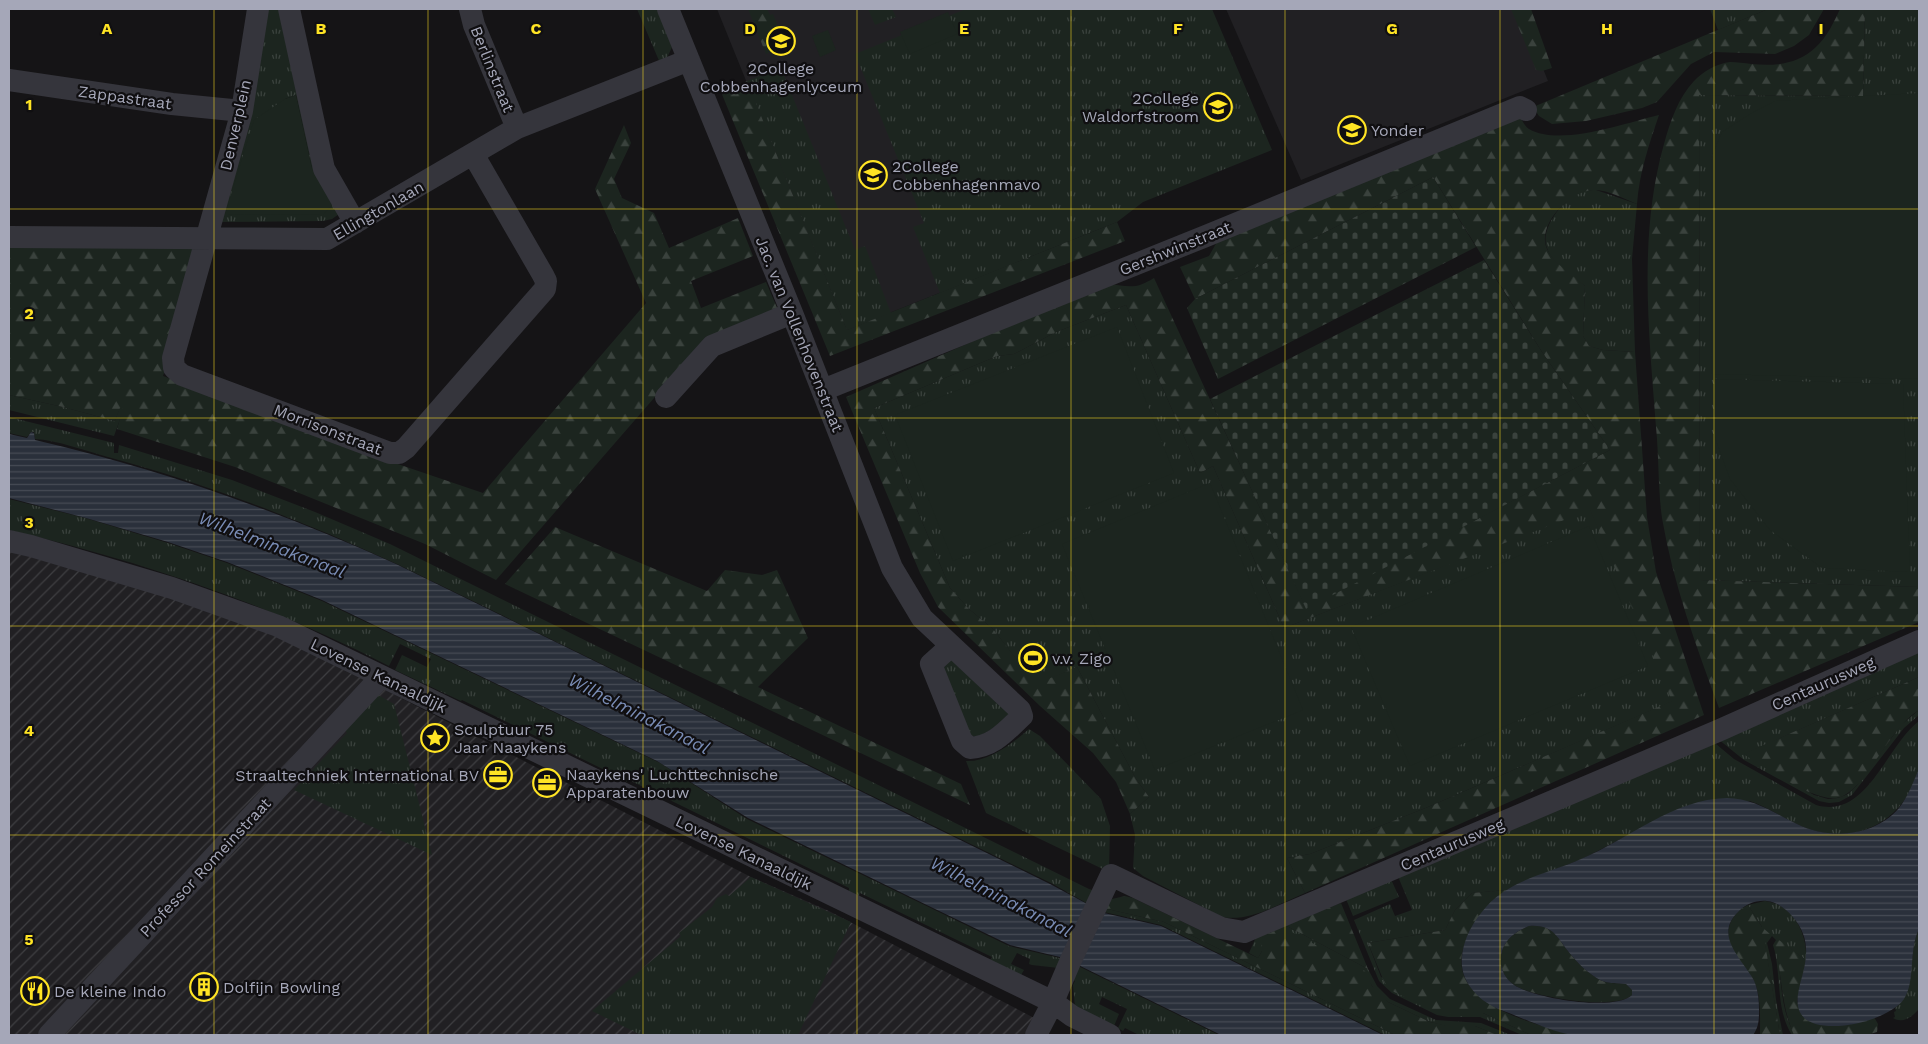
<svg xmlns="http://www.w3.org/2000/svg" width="1928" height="1044" viewBox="0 0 1928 1044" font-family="'Work Sans',sans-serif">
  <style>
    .built { fill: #212023 }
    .industrial { fill: url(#industrial-furrows) }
    .grass { fill: url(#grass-tufts); fill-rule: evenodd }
    .forest { fill: url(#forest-firs) }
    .cemetery { fill: url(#cemetery-stones) }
    .park { fill: #1c251f }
    .water { fill: url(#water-rules); fill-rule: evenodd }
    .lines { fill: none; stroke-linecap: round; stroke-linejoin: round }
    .minor { stroke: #35353c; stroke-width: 22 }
    .grid { fill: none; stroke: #ffe424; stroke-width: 1; stroke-opacity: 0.55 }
    .labels { text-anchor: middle; stroke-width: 4.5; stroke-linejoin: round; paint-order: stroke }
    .poi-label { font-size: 16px; fill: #a5a7b8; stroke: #100f11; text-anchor: start }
    .street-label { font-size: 16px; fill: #a5a7b8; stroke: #100f11 }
    .water-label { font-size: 18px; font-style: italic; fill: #798cb5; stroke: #100f11 }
    .grid-label { font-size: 16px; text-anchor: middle; font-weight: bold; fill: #ffe424; stroke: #100f11; stroke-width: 4.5; stroke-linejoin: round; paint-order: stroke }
  </style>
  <defs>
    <pattern id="industrial-furrows" width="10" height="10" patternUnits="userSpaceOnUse" patternTransform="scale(1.25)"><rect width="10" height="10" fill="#212023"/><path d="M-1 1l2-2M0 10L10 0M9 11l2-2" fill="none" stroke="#3e3e41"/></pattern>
    <pattern id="grass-tufts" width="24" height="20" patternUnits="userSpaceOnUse" patternTransform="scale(1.25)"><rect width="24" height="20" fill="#1c251f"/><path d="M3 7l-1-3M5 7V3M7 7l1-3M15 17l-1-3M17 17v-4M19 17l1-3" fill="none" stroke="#3a423d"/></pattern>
    <pattern id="forest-firs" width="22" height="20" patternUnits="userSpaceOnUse" patternTransform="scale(1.25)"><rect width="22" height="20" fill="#1c251f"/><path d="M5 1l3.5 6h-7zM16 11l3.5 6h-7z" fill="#3a423d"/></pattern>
    <pattern id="cemetery-stones" width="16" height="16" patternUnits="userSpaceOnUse" patternTransform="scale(1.25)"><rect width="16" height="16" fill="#1c251f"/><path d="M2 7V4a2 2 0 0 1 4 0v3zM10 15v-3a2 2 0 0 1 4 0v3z" fill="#3a423d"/></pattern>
    <pattern id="water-rules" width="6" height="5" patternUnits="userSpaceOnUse" patternTransform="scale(1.25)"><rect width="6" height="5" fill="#2a303b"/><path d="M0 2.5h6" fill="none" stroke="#464b55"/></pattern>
  </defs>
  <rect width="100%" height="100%" fill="#151416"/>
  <!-- built -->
  <path class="built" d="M717,9H967L999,269L847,330Z
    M1226,9H1519L1548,81L1301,180Z"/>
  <!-- industrial -->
  <path class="industrial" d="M9,544L160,575L751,877L829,911L1038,1020L1030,1035H9Z"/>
  <!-- grass -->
  <path class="grass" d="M263,9H282L342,212L332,219L323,221L216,222ZM296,95L312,169L285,99Z
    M637,9H658L673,45L666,60L660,63Z
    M868,9H892L896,17L875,25Z
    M966,9H1212L1272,150L1143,202L1117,222L940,293L913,227L924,223L855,54Z
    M1710,9H1768L1718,30Z
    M1865,9H1919L1918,386L1919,387V587L1700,580L1699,95L1863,96Z
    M781,68L855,250L865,246L891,313L847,330L747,81Z
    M1596,190L1637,204L1632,259L1635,352L1603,350L1589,346L1583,336L1585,286C1572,275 1553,265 1547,248C1539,228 1565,196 1584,191C1588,190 1592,190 1596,190Z
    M1126,305L1200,473L1213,466L1284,628L1590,509L1673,701L1428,807L1310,854L1287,858L1305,893C1279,904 1250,922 1222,917L1143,876L1133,868L1135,835L1130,814L1149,797L1136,779L1077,667L1036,685L993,629L969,609L950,588L874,408L997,356L1014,354L1056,332Z
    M9,395L63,407L115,421L120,407L124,408L114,436L9,410Z
    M9,417L114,443V453H118L119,445L232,480L315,512L390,544L1089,889L1092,890L1090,905L1051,883L397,564C303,521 208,484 108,457C86,451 57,440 35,439L34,432H31L27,437L9,433Z
    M9,499L85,518L168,543L227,563L322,601L660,763L747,819L1009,946L1064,959L1059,968L1032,965L1029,964L1030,959L1017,953L1011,964L1024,970L1021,975L990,960L992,957L860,893L859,896L849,891V888L629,780L627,782L623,780V777L616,774L615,775L462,700L461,701L395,670L402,655L427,667L431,659L400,644L389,666C271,605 138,560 9,530Z
    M1919,647V677L1744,754L1814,795L1828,799L1838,798L1848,794L1857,785L1901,725L1919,710V715L1904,728L1852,795L1839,802L1829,803L1819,801L1744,760L1718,739Z
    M949,657L1010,712V720L977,737L966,734L940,663Z
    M369,690L394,704L432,855L294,790L347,733L338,723Z
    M1919,721C1919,735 1922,758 1919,770C1905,817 1864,843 1816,831C1792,825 1773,809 1750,801L1638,830L1582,859L1522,882L1507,890L1472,893L1455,910L1445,930L1368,943L1381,977L1471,1013H1483L1531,1035H1522L1480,1017H1448L1437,1015L1392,993L1379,981L1354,920L1390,904L1395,916L1412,910L1397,874L1710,739L1734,759L1816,805C1867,820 1886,746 1919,721Z
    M1029,729L1040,736L1101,799L1110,826L1109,872L986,813L966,761C988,762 1013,743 1029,729Z
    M751,877L851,922L798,1035H641L592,1011L681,936L679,933L712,907L717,898L726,894L729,896Z
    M1390,877L1399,897L1353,916L1346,899Z
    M1765,901C1793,904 1808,934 1806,960L1779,941L1776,945C1782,975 1779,1008 1795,1035H1792C1775,1009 1782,974 1773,945L1776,940L1772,936L1767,943L1772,964L1776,1000L1783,1035H1780L1762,927L1748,905Z
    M1103,908L1164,922L1395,1035H1385L1161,925L1104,912Z
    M1283,924L1368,969L1377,986L1390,999L1436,1020L1481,1023L1511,1035H1497L1475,1026H1446L1430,1022L1388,1002L1376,992L1369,981L1262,951L1258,958L1249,953L1257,935Z
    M1919,929V1009C1912,1017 1903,1024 1893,1018L1895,1017L1894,1012L1896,1011L1895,1008C1919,987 1906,955 1919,929Z
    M1076,965L1219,1035H1139L1125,1028L1123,1031L1118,1028L1127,1009L1102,997L1099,1004L1119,1014L1114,1026L1075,1007L1073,985L1075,981L1070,979Z"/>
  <!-- forest -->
  <path class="forest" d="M748,9H767L770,15L773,14L786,45L766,54Z
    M1511,9H1531L1552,68L1542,71L1536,70Z
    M1768,9H1824L1809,35L1794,46L1775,54L1714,52L1691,64L1657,102L1642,108L1586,121L1552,124L1539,116L1533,107Z
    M1840,9H1865L1863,96L1699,95L1700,580L1919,587V622L1719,708C1696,646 1673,583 1662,518C1658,489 1659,457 1656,427C1649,333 1638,236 1664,144C1670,122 1678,98 1694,81C1702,72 1718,63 1730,62C1737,62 1744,63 1751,64C1774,66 1798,65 1816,47C1827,37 1834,22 1840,9Z
    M747,81L847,330L1117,222L1125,241L830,356L721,92Z
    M1518,113C1521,118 1524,126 1529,129C1560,147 1625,123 1659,115C1649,144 1639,174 1637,204C1624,199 1607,189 1593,190C1570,191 1536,225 1547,249C1555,265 1572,274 1585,286L1583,336L1589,346L1603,350L1635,352L1647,517L1656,572L1704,715L1305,893L1287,858L1310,854L1428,807L1672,701L1590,510L1284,628L1213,466L1200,473L1126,305L1056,332L1014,354L997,356L874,408L950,588L969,609L993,629L1036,684L1077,667L1136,779L1149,797L1130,814L1116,782L1093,753L1040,706L938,607L920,573L846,397L1097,287C1114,281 1120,288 1136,286C1142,285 1149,281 1154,278L1306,608L1610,450L1542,352L1433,177L1195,299L1180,267L1209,256L1222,233Z
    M624,125L631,143L614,179L622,198L654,213L669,248L738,218L753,256L691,281L701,308L766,282L778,310L707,337L496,580L425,544L235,467L117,429L123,408H120L115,421L63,407L9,395V248L201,247L163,376L373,452L383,459L483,493L646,303L595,189Z
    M555,527L707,591L725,570L762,575L777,570L808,638L758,687L961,784L970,805L505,584Z
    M1919,677V710C1902,721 1892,737 1881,753C1870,767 1859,788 1843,796C1821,808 1764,766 1743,754Z
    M1507,890C1487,905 1473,921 1464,946C1445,1004 1534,1023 1572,1035H1531L1483,1013L1443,1014L1432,1010L1392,991L1385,984L1368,943L1445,930L1455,910L1472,893Z
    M1125,896L1133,898L1258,958L1262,951L1260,938L1282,927L1365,971L1372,986L1388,1002L1430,1022L1448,1026H1475L1497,1035H1395L1164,922L1103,908L1112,899Z
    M1341,903L1368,969L1283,924Z
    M1748,905L1762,927L1771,935L1765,943L1780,1035H1760C1760,1019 1761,1001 1756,986C1749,966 1721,948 1730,924C1733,916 1739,909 1748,905Z
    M1529,926C1556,924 1558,941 1573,957C1580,966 1590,974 1600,980C1609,984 1617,983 1626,984L1632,990V995C1616,1011 1532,997 1514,985C1503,977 1498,964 1502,951C1506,938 1517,931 1529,926Z
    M1779,940L1806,960L1797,1002L1807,1020C1829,1029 1853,1026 1874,1017L1878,1024L1877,1032L1867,1035H1794C1781,1006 1782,975 1775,945Z"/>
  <!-- cemetery -->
  <path class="cemetery" d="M1433,177L1476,247L1218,379L1187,308L1195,299Z
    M1484,260L1542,352L1610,450L1306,609L1210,399Z"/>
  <!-- park -->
  <path class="park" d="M948,12L957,34L910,54L900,32Z
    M828,30L836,50L820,57L812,36Z
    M1919,93V379L1712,374L1711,158L1722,132L1750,114L1775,101Z
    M296,95L312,169L333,204L323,215L225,214L254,120L285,99Z
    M1117,327L1174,473L953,561L895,415Z
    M1715,379L1903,384L1910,572L1822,568L1770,530L1730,479L1714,435Z
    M1210,483L1303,710L1155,770L1062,544Z
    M1589,526L1648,666L1410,766L1351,627Z"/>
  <!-- water -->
  <path class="water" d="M31,432L34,433L35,440C160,469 279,511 396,564L1050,884L1104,913L1161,926L1383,1035H1221L1064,958L1010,945L933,908L748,818L657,761L322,600L227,562L168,542L86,518L9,498V434L27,438Z
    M1919,769V929C1908,952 1916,980 1904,999C1895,1012 1870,1021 1854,1024C1839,1027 1810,1029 1801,1014C1786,990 1826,954 1792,916C1786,909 1777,902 1767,901C1756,900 1746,904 1739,911C1714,934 1739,956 1752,977C1758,987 1759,999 1759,1010C1759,1019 1759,1027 1753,1035C1711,1035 1668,1035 1625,1035C1608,1035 1588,1038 1572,1035C1549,1031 1523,1018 1501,1010C1479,1002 1459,981 1462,957C1464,935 1477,915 1493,900C1518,878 1552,872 1581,859C1629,839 1673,799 1727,798C1753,798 1774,813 1797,824C1829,840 1874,837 1899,808C1908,797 1913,782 1919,769ZM1529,926C1556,924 1558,941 1573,957C1580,966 1590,974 1600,980C1609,984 1617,983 1626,984L1632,990V995C1615,1012 1533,998 1514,985C1503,977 1498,964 1502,951C1506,938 1517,931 1529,926Z"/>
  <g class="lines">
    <!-- minor -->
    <path class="minor" d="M258,9L242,111L173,358L174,368L182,375L390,453H399L406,448L545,289L546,281L543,275L473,154
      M289,9L324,169L355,223
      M470,9L474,25L517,128
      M668,9L792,313L892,568L922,618L1020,710L1022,716C1005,732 994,746 970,748L962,741L931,664L951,646
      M9,80L172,104L242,111
      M9,237L327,239L517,128L689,60
      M823,390L1206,236L1520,107L1526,110
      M666,397L712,346L792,313
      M9,541L31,546L172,588L278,626L1053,1002L1072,1016L1110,1035
      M49,1035L381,677
      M1036,1035L1053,1002L1070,962L1111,875L1221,928L1244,932L1720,730L1919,641"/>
  </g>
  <!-- grid -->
  <path class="grid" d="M214,9V1035M428,9V1035M643,9V1035M857,9V1035M1071,9V1035M1285,9V1035M1500,9V1035M1714,9V1035M9,209H1919M9,418H1919M9,626H1919M9,835H1919"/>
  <!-- icons -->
  <defs>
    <symbol id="school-ring" viewBox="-11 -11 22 22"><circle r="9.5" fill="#100f11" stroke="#ffe424" stroke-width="1.5"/><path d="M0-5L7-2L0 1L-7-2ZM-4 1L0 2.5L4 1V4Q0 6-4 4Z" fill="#ffe424"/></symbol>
    <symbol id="university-ring" viewBox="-11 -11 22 22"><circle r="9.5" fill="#100f11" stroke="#ffe424" stroke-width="1.5"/><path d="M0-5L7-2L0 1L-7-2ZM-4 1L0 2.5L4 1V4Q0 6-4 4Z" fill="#ffe424"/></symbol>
    <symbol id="stadium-ring" viewBox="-11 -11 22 22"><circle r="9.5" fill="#100f11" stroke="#ffe424" stroke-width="1.5"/><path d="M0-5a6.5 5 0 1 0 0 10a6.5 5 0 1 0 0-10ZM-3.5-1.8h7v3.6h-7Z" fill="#ffe424"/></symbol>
    <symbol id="sight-ring" viewBox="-11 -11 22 22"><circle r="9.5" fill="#100f11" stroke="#ffe424" stroke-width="1.5"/><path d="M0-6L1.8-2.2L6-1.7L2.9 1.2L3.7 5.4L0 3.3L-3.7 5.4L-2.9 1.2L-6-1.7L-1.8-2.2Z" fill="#ffe424"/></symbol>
    <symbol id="office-ring" viewBox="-11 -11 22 22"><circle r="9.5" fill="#100f11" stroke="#ffe424" stroke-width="1.5"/><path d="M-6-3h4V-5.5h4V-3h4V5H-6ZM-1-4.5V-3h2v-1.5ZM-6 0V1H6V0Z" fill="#ffe424"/></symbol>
    <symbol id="building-ring" viewBox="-11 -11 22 22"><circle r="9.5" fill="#100f11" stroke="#ffe424" stroke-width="1.5"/><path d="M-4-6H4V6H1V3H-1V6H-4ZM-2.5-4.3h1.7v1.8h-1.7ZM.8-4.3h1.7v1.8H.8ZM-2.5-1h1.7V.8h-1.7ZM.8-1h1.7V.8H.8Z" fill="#ffe424"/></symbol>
    <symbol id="restaurant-ring" viewBox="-11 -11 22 22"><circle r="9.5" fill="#100f11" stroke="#ffe424" stroke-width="1.5"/><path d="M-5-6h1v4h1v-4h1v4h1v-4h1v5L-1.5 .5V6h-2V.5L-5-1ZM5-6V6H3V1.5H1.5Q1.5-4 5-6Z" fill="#ffe424"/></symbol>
  </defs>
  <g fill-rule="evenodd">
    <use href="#school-ring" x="765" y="25" width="32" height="32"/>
    <use href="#school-ring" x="1202" y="91" width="32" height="32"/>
    <use href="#university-ring" x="1336" y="114" width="32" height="32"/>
    <use href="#school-ring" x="857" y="159" width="32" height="32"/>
    <use href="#stadium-ring" x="1017" y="642" width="32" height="32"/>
    <use href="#sight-ring" x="419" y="722" width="32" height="32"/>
    <use href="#office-ring" x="482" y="759" width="32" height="32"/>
    <use href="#office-ring" x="531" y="767" width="32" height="32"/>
    <use href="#building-ring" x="188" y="971" width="32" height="32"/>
    <use href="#restaurant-ring" x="19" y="975" width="32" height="32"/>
  </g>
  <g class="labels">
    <!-- poi labels -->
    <g class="poi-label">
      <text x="781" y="74" text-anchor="middle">2College<tspan x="781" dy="18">Cobbenhagenlyceum</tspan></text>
      <text x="1199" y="104" text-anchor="end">2College<tspan x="1199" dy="18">Waldorfstroom</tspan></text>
      <text x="1371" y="136">Yonder</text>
      <text x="892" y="172">2College<tspan x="892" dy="18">Cobbenhagenmavo</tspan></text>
      <text x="1052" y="664">v.v. Zigo</text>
      <text x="454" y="735">Sculptuur 75<tspan x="454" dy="18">Jaar Naaykens</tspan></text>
      <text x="566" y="780">Naaykens' Luchttechnische<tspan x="566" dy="18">Apparatenbouw</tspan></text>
      <text x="479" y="781" text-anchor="end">Straaltechniek International BV</text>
      <text x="223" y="993">Dolfijn Bowling</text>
      <text x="54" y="997">De kleine Indo</text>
    </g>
    <!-- street labels -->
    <g class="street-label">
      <text transform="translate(493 69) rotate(68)" y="6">Berlinstraat</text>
      <text transform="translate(125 97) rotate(8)" y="6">Zappastraat</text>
      <text transform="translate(235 125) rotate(-77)" y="6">Denverplein</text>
      <text transform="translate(378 210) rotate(-30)" y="6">Ellingtonlaan</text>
      <text transform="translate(1175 248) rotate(-22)" y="6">Gershwinstraat</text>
      <text transform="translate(800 334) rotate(68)" y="6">Jac. van Vollenhovenstraat</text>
      <text transform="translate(328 429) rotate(21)" y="6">Morrisonstraat</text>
      <text transform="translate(379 675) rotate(26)" y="6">Lovense Kanaaldijk</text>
      <text transform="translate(1823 683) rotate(-24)" y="6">Centaurusweg</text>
      <text transform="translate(1452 844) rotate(-23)" y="6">Centaurusweg</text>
      <text transform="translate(744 852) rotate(26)" y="6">Lovense Kanaaldijk</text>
      <text transform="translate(205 867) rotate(-47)" y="6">Professor Romeinstraat</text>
    </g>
    <!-- water labels -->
    <g class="water-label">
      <text transform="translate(272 545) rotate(21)" y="6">Wilhelminakanaal</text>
      <text transform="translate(639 714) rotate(27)" y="6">Wilhelminakanaal</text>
      <text transform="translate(1001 897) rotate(27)" y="6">Wilhelminakanaal</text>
    </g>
  </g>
  <g class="grid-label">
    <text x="107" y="34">A</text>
    <text x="321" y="34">B</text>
    <text x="536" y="34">C</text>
    <text x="750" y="34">D</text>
    <text x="964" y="34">E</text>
    <text x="1178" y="34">F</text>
    <text x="1392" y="34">G</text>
    <text x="1607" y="34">H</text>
    <text x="1821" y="34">I</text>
    <text x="29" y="110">1</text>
    <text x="29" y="319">2</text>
    <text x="29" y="528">3</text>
    <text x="29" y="736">4</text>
    <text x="29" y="945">5</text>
  </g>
  <!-- border -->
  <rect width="1928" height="1044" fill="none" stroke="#a5a7b8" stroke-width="20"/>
</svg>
